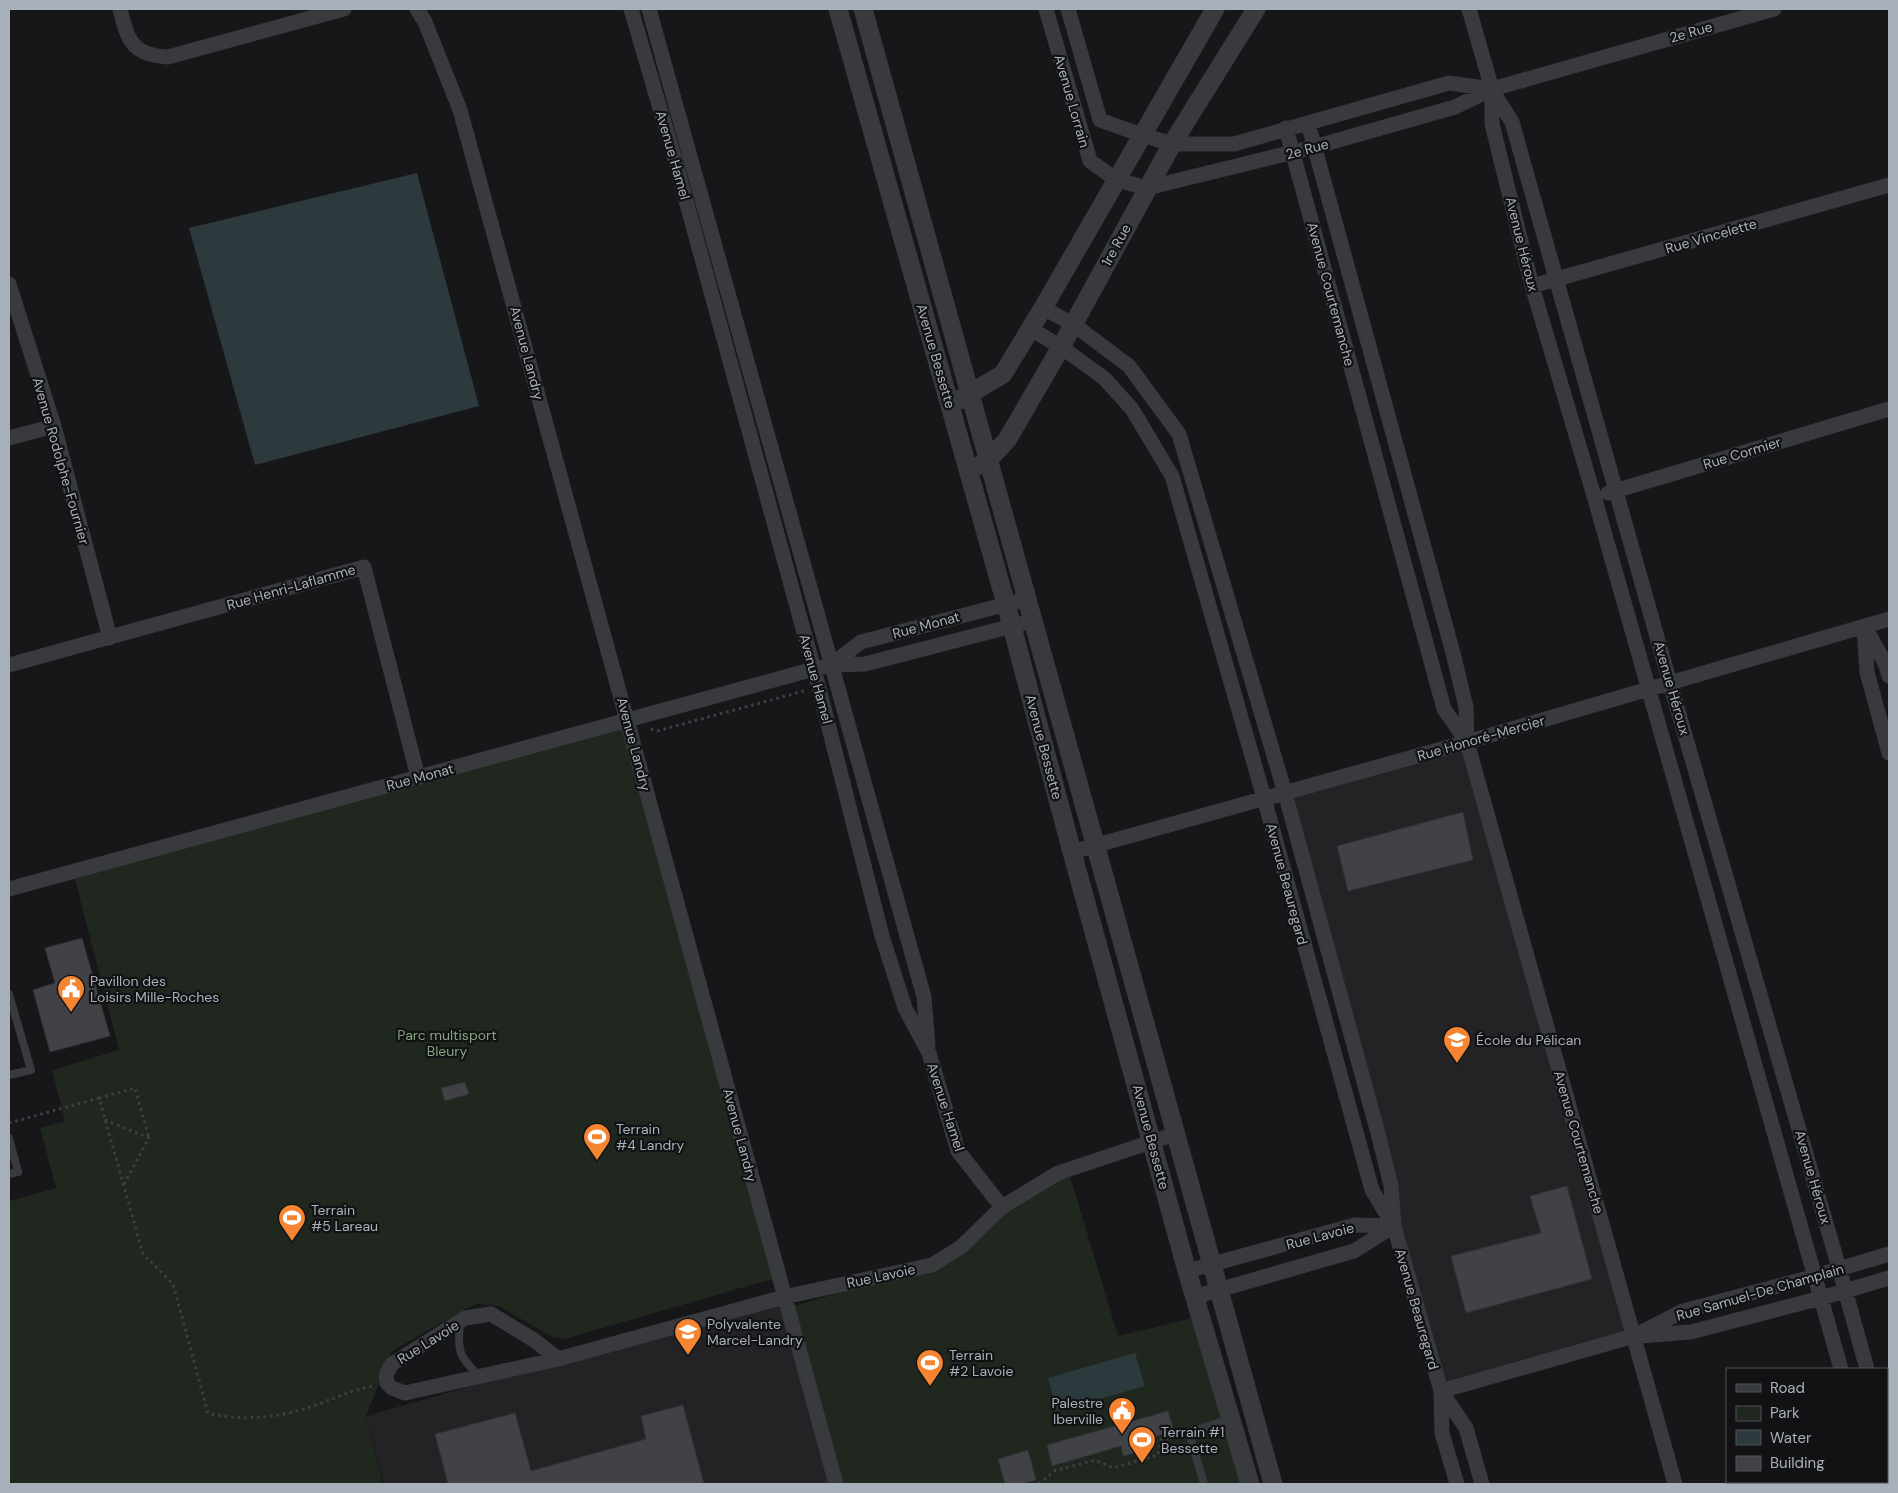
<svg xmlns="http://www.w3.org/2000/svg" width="1898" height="1493" viewBox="0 0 1898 1493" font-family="'DM Sans',sans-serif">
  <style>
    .built { fill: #232326 }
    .green { fill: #1f271e }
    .water { fill: #2c3a3d }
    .building { fill: #414246; stroke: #313235 }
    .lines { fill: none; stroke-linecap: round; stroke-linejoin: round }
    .path { stroke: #3d4145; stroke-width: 3; stroke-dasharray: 2.5 4; stroke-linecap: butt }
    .service { stroke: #383a3e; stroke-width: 8 }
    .minor { stroke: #383a3e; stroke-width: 15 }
    .tertiary { stroke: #383a3e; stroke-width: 19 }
    .labels { text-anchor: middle; stroke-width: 4.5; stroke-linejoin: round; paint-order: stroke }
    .street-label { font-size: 14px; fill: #a8b1b9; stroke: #121214 }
    .poi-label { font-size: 14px; fill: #a8b1b9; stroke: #121214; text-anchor: start }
    .park-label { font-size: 14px; fill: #86a47f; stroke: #121214 }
  </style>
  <rect width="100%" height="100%" fill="#171719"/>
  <!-- built -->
  <path class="built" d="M1467,742L1634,1336L1441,1391L1285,793Z
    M784,1297L836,1484H384L366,1416Z"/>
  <!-- green -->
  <path class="green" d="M630,720L786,1275L564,1339L552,1337L499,1306L477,1304L462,1311L392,1351L366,1416L383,1484H9V1201L56,1188L40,1128L65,1121L52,1070L119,1050L74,875Z
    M1066,1163L1118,1336L1193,1318L1244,1484H841L794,1306L927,1267L1006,1205Z"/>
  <!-- water -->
  <path class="water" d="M417,173L479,406L255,465L189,228Z
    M1135,1353L1145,1386L1057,1411L1048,1378Z"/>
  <!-- building -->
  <path class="building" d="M1463,812L1473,860L1348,891L1337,846Z
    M82,938L110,1036L50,1052L33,990L55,983L45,948Z
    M465,1082L469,1094L445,1101L441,1088Z
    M1567,1186L1592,1279L1466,1313L1451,1256L1541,1233L1530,1196Z
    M683,1405L704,1484H448L435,1434L515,1413L531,1471L646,1439L641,1416Z
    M1168,1411L1174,1431L1148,1439L1151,1449L1123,1456L1121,1446L1052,1466L1047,1445Z
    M1028,1450L1036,1480L1021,1484H1005L998,1459Z"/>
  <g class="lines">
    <!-- path -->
    <path class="path" d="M651,729L657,731L804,691
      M99,1098L135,1088L149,1138
      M105,1120L149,1138L124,1184
      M9,1123L99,1098L143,1254L173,1284L208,1413C237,1421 272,1418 301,1410C326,1403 348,1390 374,1386
      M1039,1484L1054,1471L1095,1460L1113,1468L1158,1455L1161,1440L1180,1434"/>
    <!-- service -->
    <path class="service" d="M9,994L31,1070L9,1075
      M9,1138L18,1172L9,1174
      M460,1322C457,1352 459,1356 480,1377
      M1204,1484L1189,1432L1231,1419"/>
    <!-- minor -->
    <path class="minor" d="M120,9C128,41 132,55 168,57L344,9
      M417,9L425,22L460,110L836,1484
      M631,9L675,160L814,669L882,936L905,1008L929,1053L958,1151L1002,1207
      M649,9L924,997L928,1046
      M1046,9L1090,161L1117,180L1147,188L1314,147L1455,107L1492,89L1774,9
      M1068,9L1100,120L1142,135L1172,144H1234L1449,83L1492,89
      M1469,9L1492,89V124L1532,286L1594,496L1841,1369
      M1492,90L1512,122L1670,683L1839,1268L1867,1369
      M1308,123L1453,653L1466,707L1467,742L1675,1484
      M1286,128L1444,709L1467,742
      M9,284L54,426L110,638
      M1532,286L1889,185
      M1043,308L1073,324L1129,366L1179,434L1285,793L1379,1137L1391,1186L1394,1226L1441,1391L1442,1433L1457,1484
      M1031,329L1061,347L1104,378L1132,409L1172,476L1264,798L1372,1190L1393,1225
      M9,438L54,426
      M1608,493L1889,409
      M1864,627L1867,672L1889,753
      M1867,631L1885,663L1889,676
      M9,665L364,567L418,777
      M831,665L861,642L1027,599
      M1072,852L1467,742L1889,619
      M9,889L814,669L831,665L865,664L1032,621
      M1187,1271L1355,1225L1394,1226
      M1194,1297L1354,1251L1394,1226
      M1640,1336L1691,1332L1821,1298L1889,1278
      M558,1359L534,1340L491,1314L465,1318L392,1364L386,1375L387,1383L392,1388L405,1393L558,1359L784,1297L932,1265L961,1247L1002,1207L1058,1173L1175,1134
      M1441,1391L1634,1336L1683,1311L1816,1276L1889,1254
      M1441,1391L1466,1428L1482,1484
      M1887,1442L1889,1451
      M1872,1482L1873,1484"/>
    <!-- tertiary -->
    <path class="tertiary" d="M838,9L1006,604L1072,852L1187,1271L1250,1484
      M863,9L1273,1484
      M959,400L1003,374L1043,308L1215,9
      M980,465L988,460L1007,440L1061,347L1172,144L1256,9"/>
  </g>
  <!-- icons -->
  <defs>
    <symbol id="civic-pin" viewBox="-11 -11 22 30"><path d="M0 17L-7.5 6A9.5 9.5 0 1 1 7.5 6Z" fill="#f68532" stroke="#121214"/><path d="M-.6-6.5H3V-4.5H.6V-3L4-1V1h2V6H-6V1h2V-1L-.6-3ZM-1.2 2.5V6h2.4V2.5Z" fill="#fff"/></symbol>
    <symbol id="school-pin" viewBox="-11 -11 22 30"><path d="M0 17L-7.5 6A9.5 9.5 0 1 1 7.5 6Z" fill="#f68532" stroke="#121214"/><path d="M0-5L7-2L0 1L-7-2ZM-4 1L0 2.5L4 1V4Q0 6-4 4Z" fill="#fff"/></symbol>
    <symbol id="stadium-pin" viewBox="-11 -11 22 30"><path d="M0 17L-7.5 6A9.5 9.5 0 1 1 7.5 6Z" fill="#f68532" stroke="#121214"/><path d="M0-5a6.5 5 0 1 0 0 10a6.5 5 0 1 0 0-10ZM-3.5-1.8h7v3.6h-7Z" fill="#fff"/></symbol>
  </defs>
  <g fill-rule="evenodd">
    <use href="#civic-pin" x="55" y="973" width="32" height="43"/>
    <use href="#school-pin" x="1441" y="1024" width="32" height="43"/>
    <use href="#stadium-pin" x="581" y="1121" width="32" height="43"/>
    <use href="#stadium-pin" x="276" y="1202" width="32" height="43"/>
    <use href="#school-pin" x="672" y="1316" width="32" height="43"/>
    <use href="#stadium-pin" x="914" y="1347" width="32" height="43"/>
    <use href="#civic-pin" x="1106" y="1395" width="32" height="43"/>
    <use href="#stadium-pin" x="1126" y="1424" width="32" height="43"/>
  </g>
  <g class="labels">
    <!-- street labels -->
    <g class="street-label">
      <text transform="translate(1691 32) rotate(-16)" y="5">2e Rue</text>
      <text transform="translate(1072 101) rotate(74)" y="5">Avenue Lorrain</text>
      <text transform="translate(1307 149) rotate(-15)" y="5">2e Rue</text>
      <text transform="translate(673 155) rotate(74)" y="5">Avenue Hamel</text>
      <text transform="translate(1711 236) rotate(-16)" y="5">Rue Vincelette</text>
      <text transform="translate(1522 244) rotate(76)" y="5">Avenue Héroux</text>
      <text transform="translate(1116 245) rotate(-61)" y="5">1re Rue</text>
      <text transform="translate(1331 294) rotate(75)" y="5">Avenue Courtemanche</text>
      <text transform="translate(527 353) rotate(75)" y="5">Avenue Landry</text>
      <text transform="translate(936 356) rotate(74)" y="5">Avenue Bessette</text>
      <text transform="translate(1742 453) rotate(-17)" y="5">Rue Cormier</text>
      <text transform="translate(61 461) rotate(74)" y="5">Avenue Rodolphe-Fournier</text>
      <text transform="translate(291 587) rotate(-16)" y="5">Rue Henri-Laflamme</text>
      <text transform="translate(926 625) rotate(-15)" y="5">Rue Monat</text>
      <text transform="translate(816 679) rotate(75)" y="5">Avenue Hamel</text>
      <text transform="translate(1672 688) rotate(74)" y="5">Avenue Héroux</text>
      <text transform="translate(1481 738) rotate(-16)" y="5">Rue Honoré-Mercier</text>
      <text transform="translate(634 744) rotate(75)" y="5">Avenue Landry</text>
      <text transform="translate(1044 747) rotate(75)" y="5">Avenue Bessette</text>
      <text transform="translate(420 777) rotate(-15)" y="5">Rue Monat</text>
      <text transform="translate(1287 884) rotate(75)" y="5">Avenue Beauregard</text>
      <text transform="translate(946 1107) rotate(72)" y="5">Avenue Hamel</text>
      <text transform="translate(740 1135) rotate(75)" y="5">Avenue Landry</text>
      <text transform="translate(1151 1137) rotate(75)" y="5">Avenue Bessette</text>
      <text transform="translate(1579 1142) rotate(74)" y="5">Avenue Courtemanche</text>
      <text transform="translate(1813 1177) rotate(74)" y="5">Avenue Héroux</text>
      <text transform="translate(1320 1236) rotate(-15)" y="5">Rue Lavoie</text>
      <text transform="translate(881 1276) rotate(-12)" y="5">Rue Lavoie</text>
      <text transform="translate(1760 1292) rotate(-16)" y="5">Rue Samuel-De Champlain</text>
      <text transform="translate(1417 1309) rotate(74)" y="5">Avenue Beauregard</text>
      <text transform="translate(428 1342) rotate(-32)" y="5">Rue Lavoie</text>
    </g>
    <!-- poi labels -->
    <g class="poi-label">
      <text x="90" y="986">Pavillon des<tspan x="90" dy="16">Loisirs Mille-Roches</tspan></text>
      <text x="1476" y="1045">École du Pélican</text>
      <text x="616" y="1134">Terrain<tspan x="616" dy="16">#4 Landry</tspan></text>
      <text x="311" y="1215">Terrain<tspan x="311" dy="16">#5 Lareau</tspan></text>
      <text x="707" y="1329">Polyvalente<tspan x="707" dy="16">Marcel-Landry</tspan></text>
      <text x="949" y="1360">Terrain<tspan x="949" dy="16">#2 Lavoie</tspan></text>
      <text x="1103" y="1408" text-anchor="end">Palestre<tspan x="1103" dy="16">Iberville</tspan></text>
      <text x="1161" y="1437">Terrain #1<tspan x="1161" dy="16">Bessette</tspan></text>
    </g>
    <!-- park labels -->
    <g class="park-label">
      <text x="447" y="1040">Parc multisport<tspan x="447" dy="16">Bleury</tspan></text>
    </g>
  </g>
  <!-- border -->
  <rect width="1898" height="1493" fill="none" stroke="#a8b1b9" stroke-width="20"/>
  <!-- legend -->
  <rect x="1726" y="1368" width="162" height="115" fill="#121214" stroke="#4e5256"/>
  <rect x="1736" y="1384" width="25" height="8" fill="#383a3e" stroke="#4e5256"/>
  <text x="1770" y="1393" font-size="15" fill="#a8b1b9">Road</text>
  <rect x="1736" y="1406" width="25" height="15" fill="#1f271e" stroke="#4e5256"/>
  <text x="1770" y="1418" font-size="15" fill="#a8b1b9">Park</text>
  <rect x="1736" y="1430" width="25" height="15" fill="#2c3a3d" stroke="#4e5256"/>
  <text x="1770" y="1443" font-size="15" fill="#a8b1b9">Water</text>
  <rect x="1736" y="1456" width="25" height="15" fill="#414246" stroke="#4e5256"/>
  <text x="1770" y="1468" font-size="15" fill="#a8b1b9">Building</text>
</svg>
